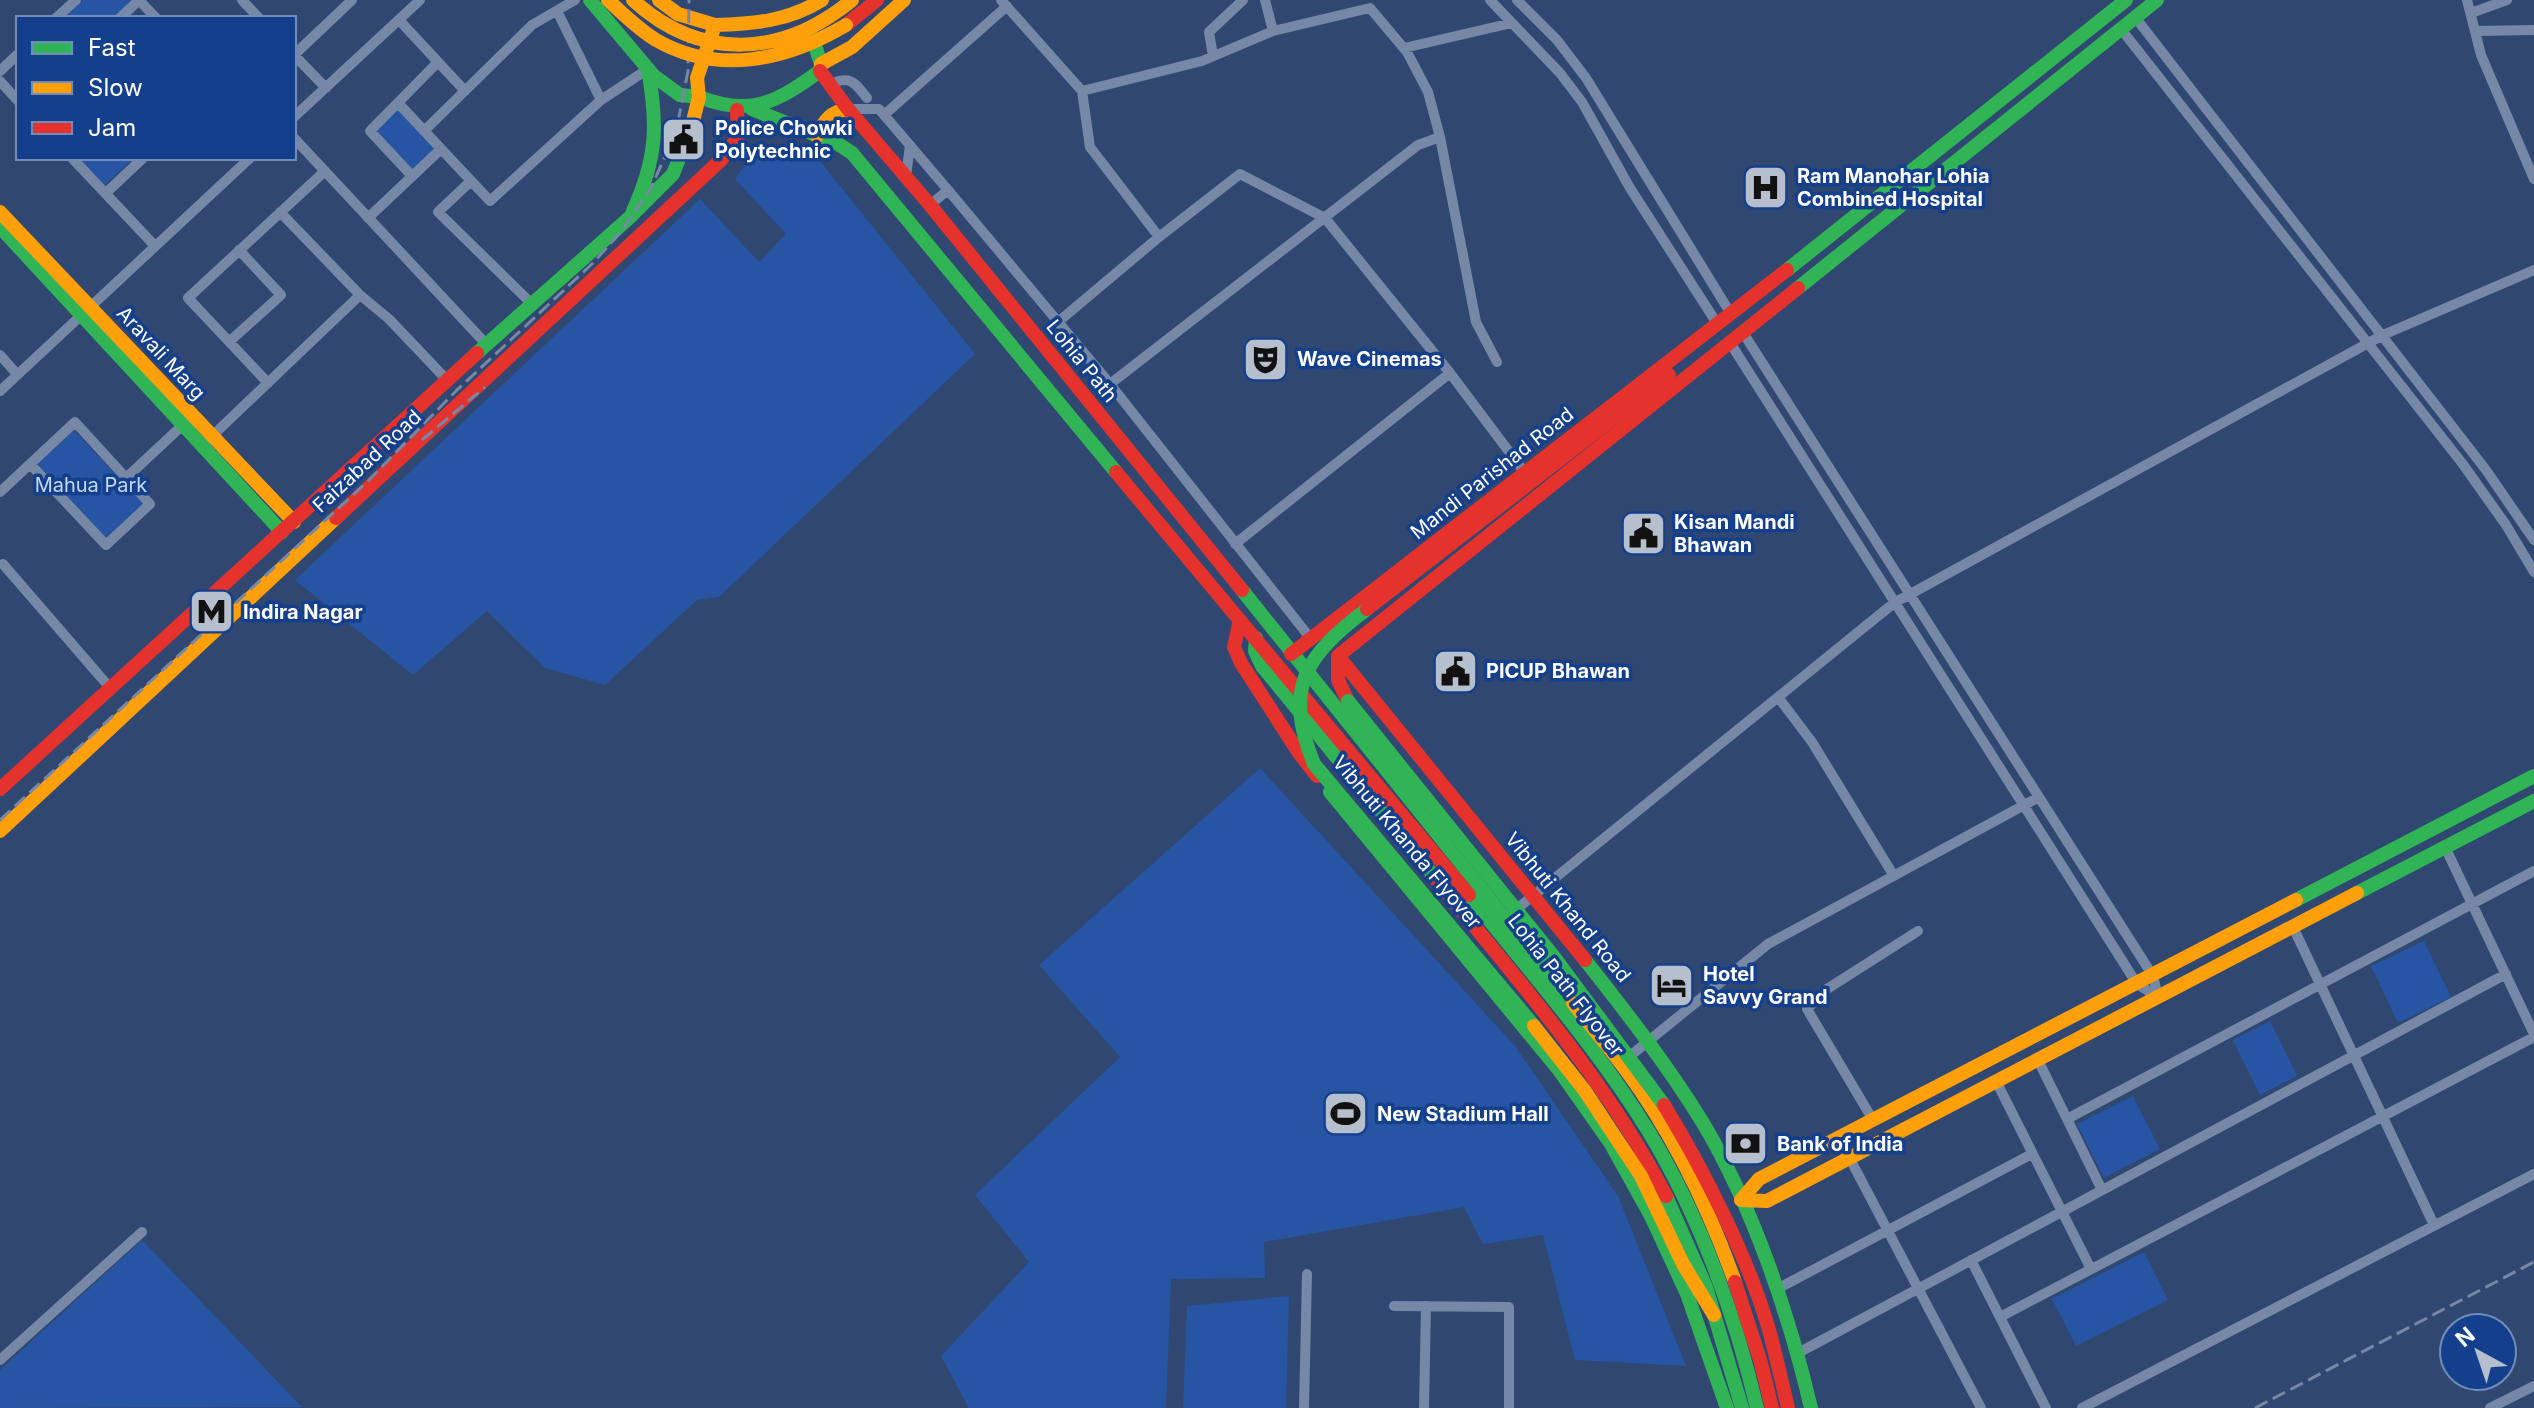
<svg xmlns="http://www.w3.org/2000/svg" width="2534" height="1408" viewBox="0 0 2534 1408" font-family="Inter,sans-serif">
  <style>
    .green { fill: #2755a3 }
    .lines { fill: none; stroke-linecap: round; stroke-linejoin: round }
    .street { stroke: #7688a5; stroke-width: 10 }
    .fast { stroke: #30b455; stroke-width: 14 }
    .slow { stroke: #ff9f0a; stroke-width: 14 }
    .jam { stroke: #e5322d; stroke-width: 14 }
    .rail { stroke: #7888a4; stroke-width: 3; stroke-dasharray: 14 6; stroke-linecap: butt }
    .fast-bridge { stroke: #30b455; stroke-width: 14 }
    .slow-bridge { stroke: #ff9f0a; stroke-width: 14 }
    .jam-bridge { stroke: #e5322d; stroke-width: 14 }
    .labels { text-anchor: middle; stroke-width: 7; stroke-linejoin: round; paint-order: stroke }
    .poi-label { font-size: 20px; font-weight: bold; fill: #fff; stroke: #143f8c; text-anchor: start }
    .street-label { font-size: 20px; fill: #fff; stroke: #143f8c }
    .park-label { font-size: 20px; fill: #c3d9fc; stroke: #143f8c }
  </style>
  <rect width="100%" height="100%" fill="#2f4771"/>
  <!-- green -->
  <path class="green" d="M83,0H130L131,1L112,18H65Z
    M400,108L436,148L412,170L376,131Z
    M815,155L975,354L719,597L697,600L605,685L545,668L487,611L413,675L295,580L700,199L759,262L786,234L735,179L752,156Z
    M86,158H134L104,186L82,162Z
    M74,430L143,504L106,538L37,464Z
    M1260,768L1515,1046L1618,1196L1686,1366L1575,1360L1543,1235L1483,1244L1464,1207L1264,1242L1265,1278L1171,1279L1166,1408H969L941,1356L1029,1262L975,1195L1120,1057L1039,965Z
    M2424,941L2451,997L2398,1023L2371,966Z
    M2270,1021L2297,1076L2260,1095L2233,1040Z
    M2133,1096L2160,1149L2104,1178L2077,1124Z
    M142,1240L302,1407L0,1408V1370Z
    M2144,1252L2168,1300L2076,1346L2052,1299Z
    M1289,1296L1286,1408H1183L1187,1306Z"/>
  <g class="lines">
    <!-- street -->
    <path class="street" d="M139,0L156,18
      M242,0L259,18
      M1001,0L1082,91L1090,147L1159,237
      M1265,0L1273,31L1370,8L1407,52L1428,92L1440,137L1476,322L1497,362
      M1490,0L1560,73L1582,102L1630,188L1718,325
      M1517,0L1557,40L1586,78L1731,314
      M2467,0L2481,55L2534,179
      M557,11L601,100
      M2471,13L2507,0
      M2135,17L2486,470L2534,540
      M56,18L76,0
      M120,18L139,0
      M399,20L465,91
      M2121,29L2462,463L2506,525L2534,572
      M2475,31L2534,30
      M1404,48L1512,23
      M294,55L352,0
      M294,55L326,88
      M1213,56L1209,32L1243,0
      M0,71L18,54
      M0,81L18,101
      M830,84C851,75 854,82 867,98
      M1082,91L1202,61L1273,31
      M399,104L490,201L601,100L648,69
      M848,109H879L948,190
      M884,115L1007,6
      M294,117L420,0
      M424,131L532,25L575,0
      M294,138L487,345
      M72,158L155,246
      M412,176L370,131L438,62
      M906,176L910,145
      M471,181L438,212L532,304
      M106,193L143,158
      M930,205L948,190L1110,384L1311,639
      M280,212L360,295L389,319L447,380
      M368,218L441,149
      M1058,322L1159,237L1240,174L1325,218L1450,373L1525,473
      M1742,331L2153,976L2158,997
      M1729,341L2137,984L2158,997
      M229,342L281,295L239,250
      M0,355L17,374
      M268,383L188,298L325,171
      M1110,384L1418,145L1440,137
      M0,391L250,158
      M208,440L360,295
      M126,478L186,422
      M0,492L75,422L150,504L106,545L30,464
      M1235,544L1450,373
      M3,564L111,689
      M1778,697L1812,742L1894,876
      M2445,847L2534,1034
      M1513,912L1894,603L2383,335L2534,270
      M2293,927L2434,1225
      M1625,1060L1768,944L2039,797
      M2038,1060L2102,1190
      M1996,1081L2091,1269
      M2067,1119L2534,871
      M1873,1120L1807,1009L1827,989L1918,931
      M1839,1138L1981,1408
      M1971,1260L2046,1408
      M1777,1289L2032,1154
      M1394,1306L1509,1307V1408
      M2000,1317L2534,1037
      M1798,1353L2506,974
      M0,1360L142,1232
      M1304,1408L1307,1274
      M1424,1408L1426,1306
      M2082,1408L2534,1174
      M2490,1408L2534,1386"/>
    <!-- fast -->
    <path class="fast" d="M590,0L654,76L680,95L699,97
      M699,97C751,117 777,102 820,71L821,64L811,33
      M752,109L838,144L852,153L1116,472
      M633,211C657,158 658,125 648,69
      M0,227L282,532
      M1787,270L2126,0
      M1798,288L2157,0
      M477,353L629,218L673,174L691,129
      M1242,590L1573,1003
      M1256,638L1255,651L1262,666L1436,879
      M1330,792L1559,1070L1611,1144L1651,1216L1687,1294L1727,1408
      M2357,893L2534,801
      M1469,895C1530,972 1597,1047 1649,1132C1700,1217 1734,1311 1757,1408
      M2296,900L2534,776
      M1585,960C1627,1013 1668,1066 1703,1123C1753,1207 1789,1314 1811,1408
      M1666,1196L1706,1287L1742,1408"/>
    <!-- slow -->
    <path class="slow" d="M659,0L678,14L715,25
      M821,64L852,47L904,0
      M691,129L699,97L697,78L715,25C754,24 788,21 822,0
      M817,136C824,121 831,111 848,109
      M0,212L294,522
      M0,831L336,518
      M1573,1003C1590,1025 1609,1047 1626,1070C1672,1132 1709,1209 1735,1282
      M1741,1200L1759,1179L2296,900
      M1741,1200L1767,1201L2357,893"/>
    <!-- jam -->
    <path class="jam" d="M846,25L877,0
      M820,71L848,109L930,205L1242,590
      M1116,472L1469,895
      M336,518L722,159L738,137L737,110
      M1240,620L1234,647L1241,663L1299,753L1317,776
      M1291,654L1787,270
      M1338,656L1798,288
      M1338,656L1585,960
      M1338,656V680L1348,701
      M0,789L477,353
      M1436,879C1518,981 1606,1079 1666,1196
      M1735,1282L1761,1363L1772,1408"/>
    <!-- rail -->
    <path class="rail" d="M422,440L485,387
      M0,820L368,481L456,391L593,263L619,234L650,190L676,132L688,71L689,0
      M2255,1408L2534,1262"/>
    <!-- fast-bridge -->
    <path class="fast-bridge" d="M1367,609C1305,656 1283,688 1314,764L1534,1026
      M1348,701L1554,957L1664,1105"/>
    <!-- slow-bridge -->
    <path class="slow-bridge" d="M608,0C623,14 638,29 656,40C719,76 787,60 846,25
      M633,0C701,62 783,57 852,0
      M1534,1026L1585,1091L1641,1176L1683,1264L1714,1315"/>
    <!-- jam-bridge -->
    <path class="jam-bridge" d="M1367,609L1669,375
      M1664,1105C1703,1169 1748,1257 1769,1330C1776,1355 1782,1382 1788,1408"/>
  </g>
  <!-- icons -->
  <defs>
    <symbol id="civic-square" viewBox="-11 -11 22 22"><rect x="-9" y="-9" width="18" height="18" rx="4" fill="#b6bfcd" stroke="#143f8c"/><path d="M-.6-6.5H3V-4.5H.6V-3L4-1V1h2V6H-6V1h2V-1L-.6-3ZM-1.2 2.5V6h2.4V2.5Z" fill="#111"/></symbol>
    <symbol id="hospital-square" viewBox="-11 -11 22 22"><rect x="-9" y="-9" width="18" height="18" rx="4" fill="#b6bfcd" stroke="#143f8c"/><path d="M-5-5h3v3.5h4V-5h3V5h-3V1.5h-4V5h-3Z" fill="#111"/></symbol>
    <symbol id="theatre-square" viewBox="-11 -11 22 22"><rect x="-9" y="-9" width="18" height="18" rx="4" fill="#b6bfcd" stroke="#143f8c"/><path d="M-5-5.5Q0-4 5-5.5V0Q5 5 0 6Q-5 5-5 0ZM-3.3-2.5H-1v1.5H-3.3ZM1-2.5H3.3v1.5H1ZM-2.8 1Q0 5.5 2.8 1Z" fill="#111"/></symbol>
    <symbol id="metro-square" viewBox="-11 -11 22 22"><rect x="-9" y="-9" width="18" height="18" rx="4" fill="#b6bfcd" stroke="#143f8c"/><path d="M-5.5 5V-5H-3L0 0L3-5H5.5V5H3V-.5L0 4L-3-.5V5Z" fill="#111"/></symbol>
    <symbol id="hotel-square" viewBox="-11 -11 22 22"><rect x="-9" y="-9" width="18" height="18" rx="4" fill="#b6bfcd" stroke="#143f8c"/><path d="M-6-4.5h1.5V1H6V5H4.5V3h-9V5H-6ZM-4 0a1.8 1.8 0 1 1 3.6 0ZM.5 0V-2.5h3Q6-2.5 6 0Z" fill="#111"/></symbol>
    <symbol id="stadium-square" viewBox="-11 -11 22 22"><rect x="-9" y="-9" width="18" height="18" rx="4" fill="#b6bfcd" stroke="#143f8c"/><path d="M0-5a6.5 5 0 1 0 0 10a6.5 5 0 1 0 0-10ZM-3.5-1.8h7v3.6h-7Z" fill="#111"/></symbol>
    <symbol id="bank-square" viewBox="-11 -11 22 22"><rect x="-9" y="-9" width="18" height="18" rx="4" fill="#b6bfcd" stroke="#143f8c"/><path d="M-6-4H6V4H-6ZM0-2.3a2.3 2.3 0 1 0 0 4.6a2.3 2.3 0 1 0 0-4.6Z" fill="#111"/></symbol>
  </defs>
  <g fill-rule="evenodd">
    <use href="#civic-square" x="658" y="114" width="51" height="51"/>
    <use href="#hospital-square" x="1740" y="162" width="51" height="51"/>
    <use href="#theatre-square" x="1240" y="334" width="51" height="51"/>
    <use href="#civic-square" x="1618" y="508" width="51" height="51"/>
    <use href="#metro-square" x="186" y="586" width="51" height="51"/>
    <use href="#civic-square" x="1430" y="646" width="51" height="51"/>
    <use href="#hotel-square" x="1646" y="960" width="51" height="51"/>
    <use href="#stadium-square" x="1320" y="1088" width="51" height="51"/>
    <use href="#bank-square" x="1720" y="1118" width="51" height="51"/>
  </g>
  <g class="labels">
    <!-- poi labels -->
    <g class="poi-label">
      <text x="715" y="135">Police Chowki<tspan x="715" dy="23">Polytechnic</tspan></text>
      <text x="1797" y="183">Ram Manohar Lohia<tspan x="1797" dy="23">Combined Hospital</tspan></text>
      <text x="1297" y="366">Wave Cinemas</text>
      <text x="1674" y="529">Kisan Mandi<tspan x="1674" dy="23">Bhawan</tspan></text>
      <text x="243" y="619">Indira Nagar</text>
      <text x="1486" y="678">PICUP Bhawan</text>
      <text x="1703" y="981">Hotel<tspan x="1703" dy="23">Savvy Grand</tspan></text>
      <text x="1377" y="1121">New Stadium Hall</text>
      <text x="1777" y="1151">Bank of India</text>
    </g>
    <!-- street labels -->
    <g class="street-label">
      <text transform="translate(161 353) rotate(47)" y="7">Aravali Marg</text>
      <text transform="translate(1082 361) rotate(51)" y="7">Lohia Path</text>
      <text transform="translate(367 461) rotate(-43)" y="7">Faizabad Road</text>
      <text transform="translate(1492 473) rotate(-38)" y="7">Mandi Parishad Road</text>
      <text transform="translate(1407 842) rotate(50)" y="7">Vibhuti Khanda Flyover</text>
      <text transform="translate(1568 907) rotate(51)" y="7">Vibhuti Khand Road</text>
      <text transform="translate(1566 985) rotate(52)" y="7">Lohia Path Flyover</text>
    </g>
    <!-- park labels -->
    <g class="park-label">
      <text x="91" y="492">Mahua Park</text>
    </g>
  </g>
  <!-- legend -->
  <rect x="16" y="16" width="280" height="144" fill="#143f8c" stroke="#728cba" stroke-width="2"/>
  <rect x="32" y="42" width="40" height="12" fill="#30b455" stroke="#728cba" stroke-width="2"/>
  <text x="88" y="56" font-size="24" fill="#ffffff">Fast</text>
  <rect x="32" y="82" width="40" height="12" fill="#ff9f0a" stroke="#728cba" stroke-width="2"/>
  <text x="88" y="96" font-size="24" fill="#ffffff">Slow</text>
  <rect x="32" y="122" width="40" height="12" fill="#e5322d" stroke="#728cba" stroke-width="2"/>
  <text x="88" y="136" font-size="24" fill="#ffffff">Jam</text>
  <!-- north arrow -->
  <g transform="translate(2478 1352) rotate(320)"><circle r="38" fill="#143f8c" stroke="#728cba" stroke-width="2"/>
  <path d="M0-6L14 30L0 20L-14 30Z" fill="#b6bfcd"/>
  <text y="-12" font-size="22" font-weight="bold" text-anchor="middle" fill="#ffffff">N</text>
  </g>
</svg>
